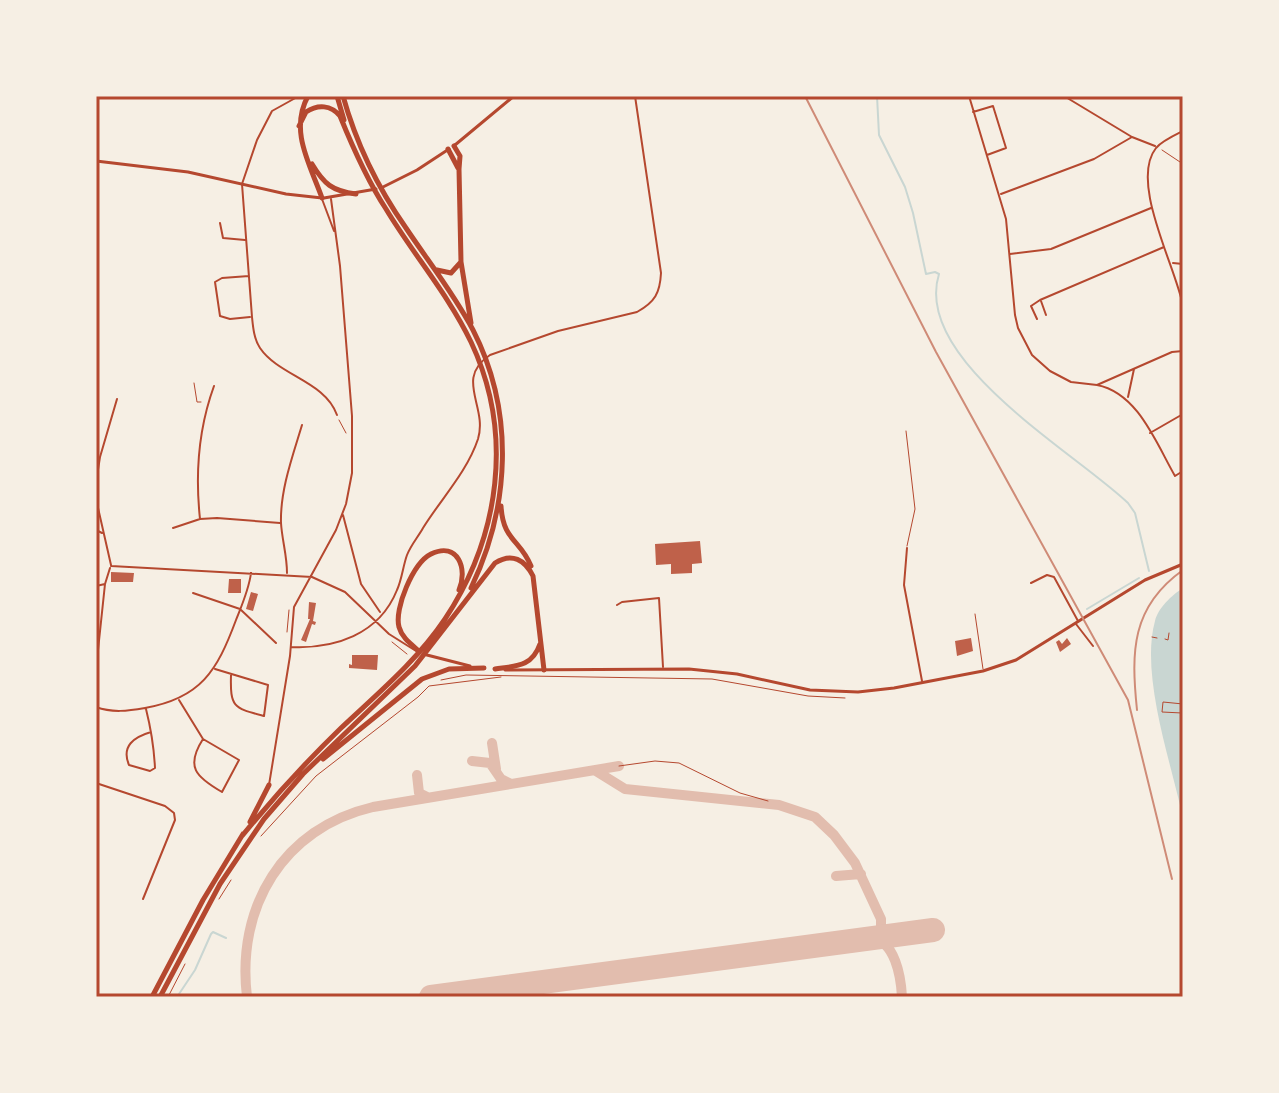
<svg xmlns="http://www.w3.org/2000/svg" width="1279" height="1093" viewBox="0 0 1279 1093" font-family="'Work Sans',sans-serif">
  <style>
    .water { fill: #c9d6d2 }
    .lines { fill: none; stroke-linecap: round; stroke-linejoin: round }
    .stream { stroke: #c9d6d2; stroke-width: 2 }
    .taxiway { stroke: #e2bdae; stroke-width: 10 }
    .runway { stroke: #e2bdae; stroke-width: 24 }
    .building { fill: #bf614a }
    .path { stroke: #b5482f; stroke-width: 1 }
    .service { stroke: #b5482f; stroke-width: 1 }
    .minor { stroke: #b5482f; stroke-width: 2 }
    .tertiary { stroke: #b5482f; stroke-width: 3 }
    .secondary { stroke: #b5482f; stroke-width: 3 }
    .trunk { stroke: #b5482f; stroke-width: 5 }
    .rail { stroke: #cf8b77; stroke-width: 2 }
    .neatline { fill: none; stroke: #b5482f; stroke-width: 3 }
  </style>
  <rect width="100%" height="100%" fill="#f6efe4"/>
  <!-- water -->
  <path class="water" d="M1183,588V818C1171,762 1140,675 1155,621C1158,608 1172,595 1183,588Z"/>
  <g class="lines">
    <!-- stream -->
    <path class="stream" d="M877,96L879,135L905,187L913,213L926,274L935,272L939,274C912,360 1076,453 1128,503L1135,513L1149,571
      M1087,609L1139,578
      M177,997L195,970L211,934L213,932L226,938"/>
    <!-- taxiway -->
    <path class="taxiway" d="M492,743L496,769
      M472,761L490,763L501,779L509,783
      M596,771L625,789L779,805L815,817L834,835L855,863L881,919V932L871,938
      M417,775L419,793L427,797
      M836,876L861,874
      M871,938C895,940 901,977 902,997
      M247,997C236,907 283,828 373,807L619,766"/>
    <!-- runway -->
    <path class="runway" d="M431,997L933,930"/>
  </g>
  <!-- building -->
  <path class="building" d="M700,541L702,563L692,564V573L671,574V564L656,565L655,544Z
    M111,572L134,573L133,582H111Z
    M229,579H241V593H228Z
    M251,592L258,594L253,611L246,609Z
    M309,602L316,603L313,621L316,622L315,625L312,624L306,642L301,640L310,619H308Z
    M971,638L973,651L957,656L955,641Z
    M1067,638L1071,644L1060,652L1056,642L1059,640L1062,644Z
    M352,655H378L377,670L349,668V664L352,665Z"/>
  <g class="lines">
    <!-- path -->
    <path class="path" d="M1162,150L1183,164
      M194,383L197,402H201
      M339,420L346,433
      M287,632L289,610
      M1152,637L1157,638
      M1165,639L1168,640L1169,633
      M392,642L407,654
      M441,680L466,675L712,679L808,696L845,698
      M1182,713L1162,712L1163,702L1183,704
      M1181,807H1183
      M261,836L316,776L418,697L429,686L501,677
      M219,899L231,880
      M168,997L185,964"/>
    <!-- service -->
    <path class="service" d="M906,431L915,509L907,546
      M975,614L983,669
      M619,766L655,761L679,763L740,793L768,801"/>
    <!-- minor -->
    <path class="minor" d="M299,96L272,111L257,140L242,184L252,317C253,327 254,339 260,348C279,376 325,381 337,415
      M969,96L1006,219L1015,315L1018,328L1032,355L1050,371L1071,382L1097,385L1172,352L1183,351
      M1064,96L1132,137L1155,146
      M973,112L993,106L1006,148L987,155
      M1183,131C1175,135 1162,141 1156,148C1129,182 1176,267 1183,306
      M1001,194L1094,159L1132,137
      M322,199L334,231
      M220,223L223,238L245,240
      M1010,254L1051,249L1151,208
      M1173,263L1183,264
      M249,276L222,278L215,282L220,316L230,319L250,317
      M1041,301L1046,315
      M1037,319L1031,306L1040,300L1164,247
      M1097,385C1138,393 1156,443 1175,476L1183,471
      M1128,397L1134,369
      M1150,433L1183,414
      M96,482L100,457L117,399
      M96,499L111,565
      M343,515L361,584L380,612
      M200,519C195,473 198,430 214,386
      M173,528L200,519L217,518L280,523
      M96,530L102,533
      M907,548L904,585L922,681
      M111,566L312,577L345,592L389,634L416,651
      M287,573C287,555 282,540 281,523C280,490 293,455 302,425
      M1031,583L1047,575L1054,577L1078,621
      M96,586L105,584
      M193,593L240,609L276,643
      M617,605L622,602L659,598L663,667
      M1076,624L1093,646
      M291,647C334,649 379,635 397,590C402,579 403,566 407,555C411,545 418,537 423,528C441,499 467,472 478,439C488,406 454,379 490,355L558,331L637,312C655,302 660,293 661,273L635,96
      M96,669L105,584L110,568
      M215,669L268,685L264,716C234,708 230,708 231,675
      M179,700L203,739L239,760L222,792C196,777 185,767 203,739
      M96,707C112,713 128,711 145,708C201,698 217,671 236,620C242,605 249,589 251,573
      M146,709C151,729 154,748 155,768L150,771L129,765C121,746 134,737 151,732
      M96,783L165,806L174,813L175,820L143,899
      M269,785L290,656L294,607L336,530L346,504L352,473V416L340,266L331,199"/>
    <!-- tertiary -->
    <path class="tertiary" d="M96,161L188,172L286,194L322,198
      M423,654L470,666
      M505,670L689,669L737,674L810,690L858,692L894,688L983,671L1016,660L1145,580L1183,564"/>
    <!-- secondary -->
    <path class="secondary" d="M455,145L514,96
      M383,187L417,170L449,149
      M324,198L376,189"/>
    <!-- trunk -->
    <path class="trunk" d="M308,96C289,131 310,164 322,198
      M337,96L344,120
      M343,96C356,143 378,188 406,228C428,261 454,294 473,330C515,412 510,507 471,588
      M454,146L460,156L459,169L461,262L471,323
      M448,149L458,168
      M312,164C324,184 332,191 356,194
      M437,270L451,273L460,263
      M501,506C503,541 520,539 531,566
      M533,576L544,670
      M419,651C411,644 402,638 399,627C394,609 413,563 431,554C458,541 468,569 459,590
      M495,669C516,666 532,667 540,644
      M323,759L422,679L449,669L484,668
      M250,822L269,785
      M242,836C273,798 305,763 340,729C376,695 417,661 445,619C500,536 514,433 471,342C448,294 413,254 386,209C367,180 353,148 340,116C331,105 318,104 306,112L299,126
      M152,997L203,900L243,834
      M160,997L220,884L264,819L303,774L415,666L495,563C512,552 525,560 533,576"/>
    <!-- rail -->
    <path class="rail" d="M805,96L936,352L1128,700L1172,879
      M1137,710C1131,652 1131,607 1183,570"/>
  </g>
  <!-- border -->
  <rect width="1279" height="1093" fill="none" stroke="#f6efe4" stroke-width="196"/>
  <rect x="98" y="98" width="1083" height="897" class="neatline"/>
</svg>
